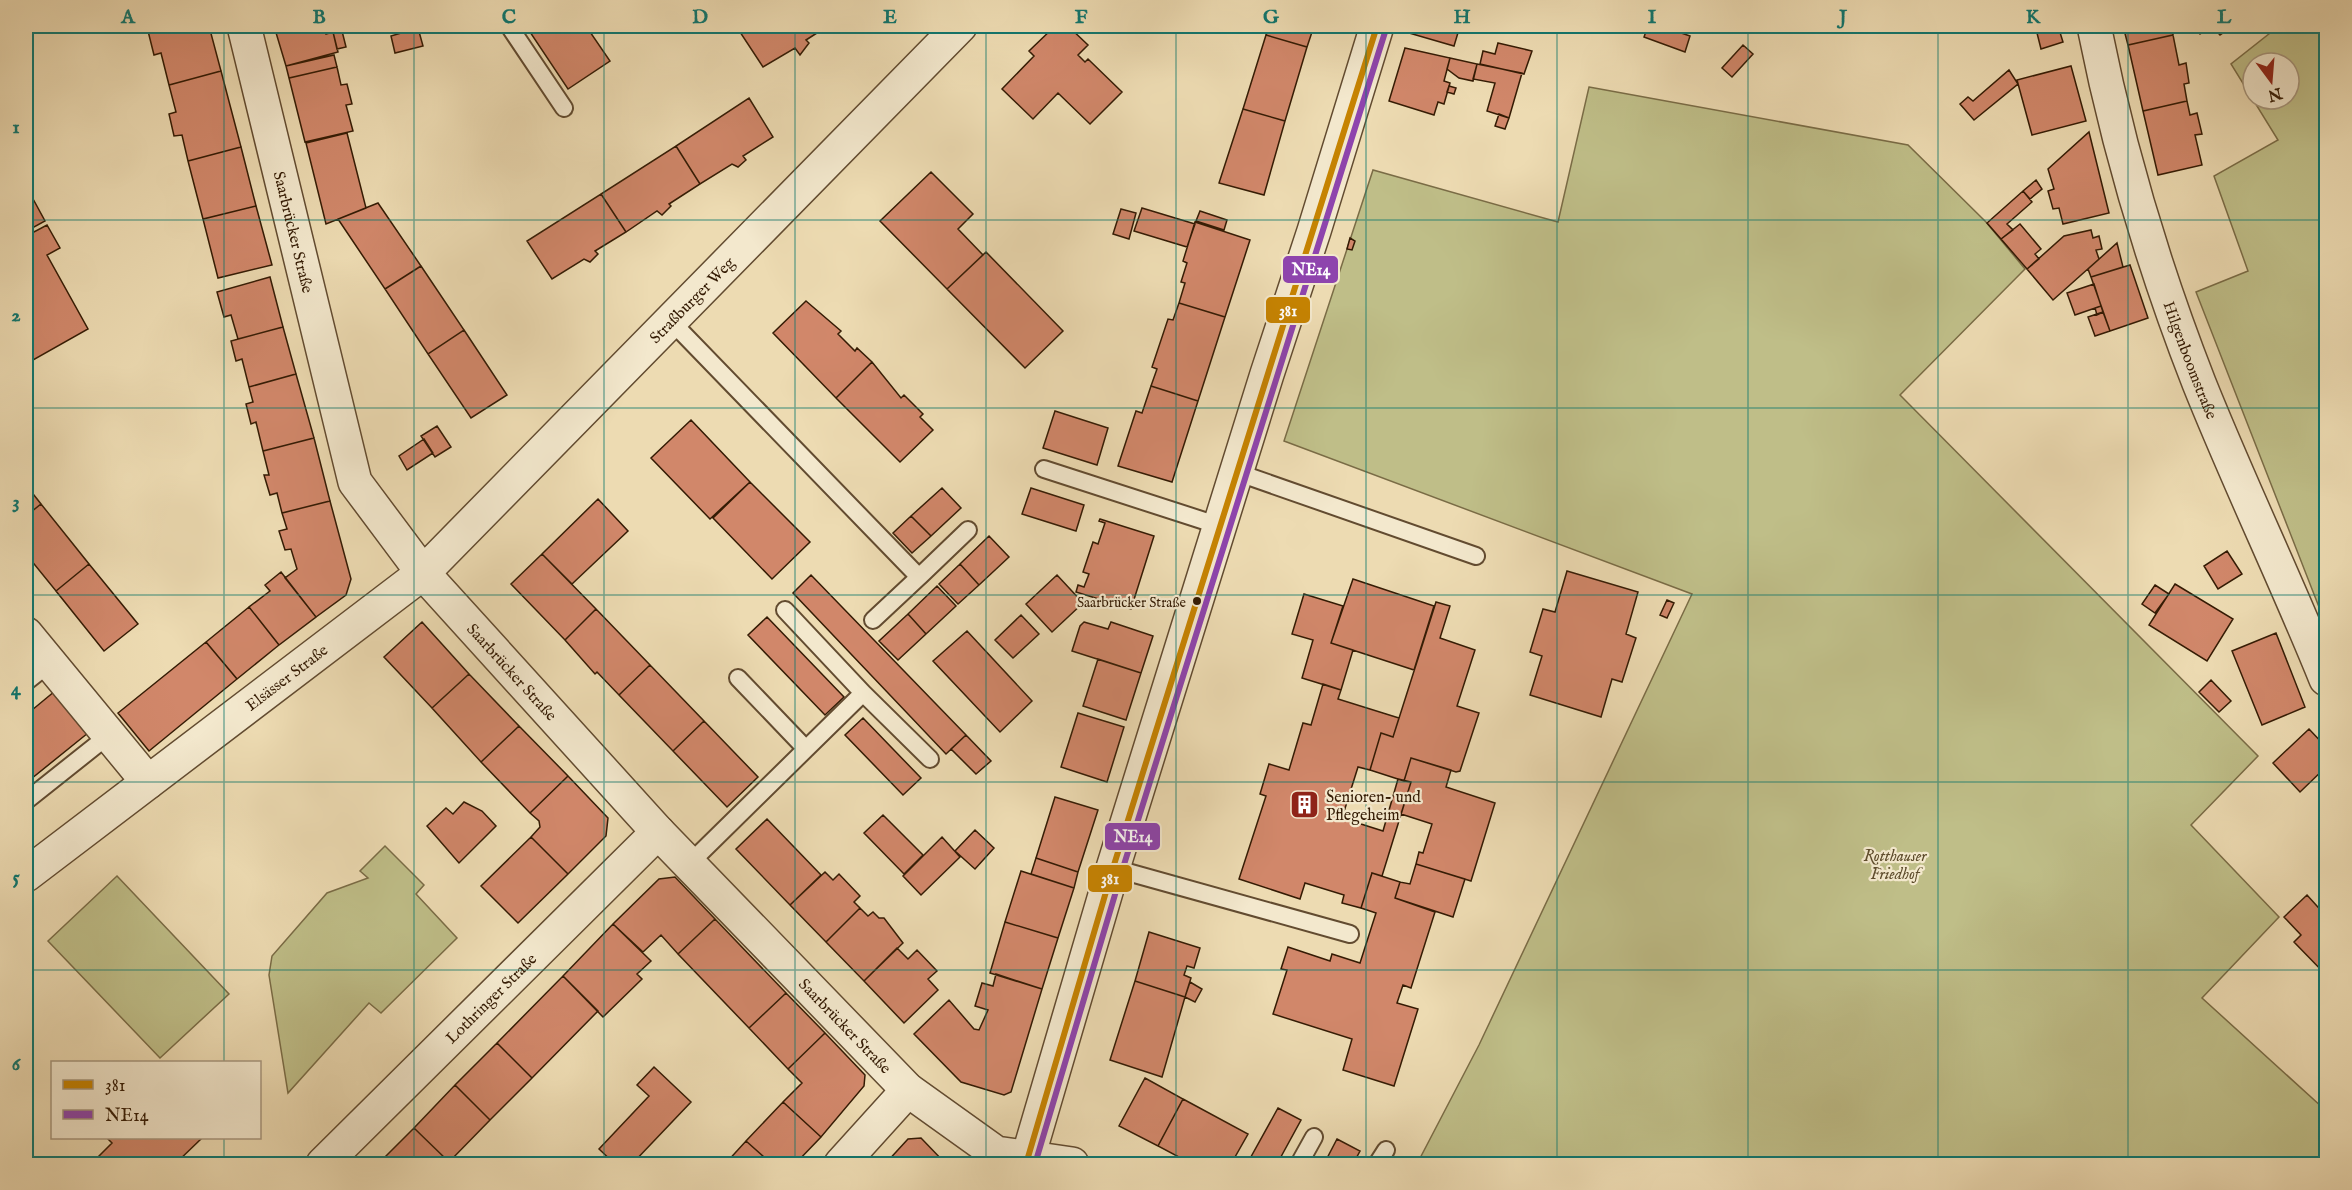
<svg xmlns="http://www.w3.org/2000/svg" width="2352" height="1190" viewBox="0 0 2352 1190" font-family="'IM FELL English',serif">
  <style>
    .green { fill: #bfbe88; stroke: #7a6c46; stroke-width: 1.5; fill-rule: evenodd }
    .building { fill: #d1876a; stroke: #341b04; stroke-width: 1.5 }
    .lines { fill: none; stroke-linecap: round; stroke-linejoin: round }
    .service-casing { stroke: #624b30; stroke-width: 20 }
    .minor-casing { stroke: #624b30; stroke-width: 36 }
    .service { stroke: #f3e8cd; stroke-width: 16 }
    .minor { stroke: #f3e8cd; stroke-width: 33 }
    .bus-1-casing { stroke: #f3e8cd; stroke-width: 10 }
    .bus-2-casing { stroke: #f3e8cd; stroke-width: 10 }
    .bus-1 { stroke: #c68301; stroke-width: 6 }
    .bus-2 { stroke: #8e44ad; stroke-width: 6 }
    .grid { fill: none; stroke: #0f766e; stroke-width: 1.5; stroke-opacity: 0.55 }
    .bus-dot { fill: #341b04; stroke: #f3e8cd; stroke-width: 2 }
    .labels { text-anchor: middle; stroke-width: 4.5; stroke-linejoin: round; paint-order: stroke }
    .bus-label { font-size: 14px; fill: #341b04; stroke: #f3e8cd; text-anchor: end }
    .street-label { font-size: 16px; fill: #341b04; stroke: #f3e8cd }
    .poi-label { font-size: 16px; fill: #341b04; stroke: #f3e8cd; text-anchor: start }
    .park-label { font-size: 16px; font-style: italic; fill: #5e4c2c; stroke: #f3e8cd }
    .line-badge { stroke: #f3e8cd; stroke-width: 2 }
    .badge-label { font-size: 16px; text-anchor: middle; font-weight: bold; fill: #fff }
    .neatline { fill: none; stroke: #0f766e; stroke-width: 2 }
    .grid-label { font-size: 20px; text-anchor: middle; font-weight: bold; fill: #0f766e }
  </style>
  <rect width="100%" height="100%" fill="#eddbb2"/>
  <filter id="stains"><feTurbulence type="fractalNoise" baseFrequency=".00333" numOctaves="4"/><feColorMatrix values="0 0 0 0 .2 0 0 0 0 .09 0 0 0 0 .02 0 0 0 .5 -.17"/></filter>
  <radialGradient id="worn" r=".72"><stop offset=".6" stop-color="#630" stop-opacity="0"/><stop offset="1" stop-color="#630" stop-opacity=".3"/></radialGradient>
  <!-- green -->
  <path class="green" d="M2279,26H2326V625L2196,292L2248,271L2214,176L2278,140L2231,64ZM2253,63H2289V99H2253Z
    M1589,87L1908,145L1986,222L2025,269L1900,395L2258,756L2191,825L2279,917L2202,998L2323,1108L2326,1107V1164H1417L1479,1045L1692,594L1284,441L1373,170L1558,222Z
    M385,846L424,885L416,894L457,938L381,1013L369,1003L288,1093L269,975L272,956L327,893L368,878L360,871Z
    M117,876L229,994L160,1058L48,941Z"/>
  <!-- building -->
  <path class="building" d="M170,26H209L221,71L169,85L161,53L154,55L148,31Z
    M274,26H324L326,34L333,32L338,52L286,66Z
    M393,26H418V28L395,33Z
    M526,26H586L610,61L568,89Z
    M743,26H828L806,40L809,43L800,55L795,48L763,67L738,29Z
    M1055,26H1068L1088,45L1078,55L1085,62L1088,59L1122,92L1090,124L1058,93L1033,119L1002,89L1034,56L1029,51Z
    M1269,26H1314L1307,47L1266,35Z
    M1411,26H1460L1454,46L1409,33Z
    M1648,26H1661L1690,36L1685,52L1644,37Z
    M2058,26L2063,42L2041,49L2037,33Z
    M2123,26H2171L2173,35L2128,45Z
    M2194,26H2212L2200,34Z
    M2212,26H2233L2220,35Z
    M341,27L346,47L337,49L333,32L326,34L325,31Z
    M418,28L423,46L395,53L391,36Z
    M1266,35L1307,47L1285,121L1243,109Z
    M2173,35L2179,65L2186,63L2189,83L2184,84L2187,101L2143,111L2128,45Z
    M1498,43L1532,51L1524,74L1480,64L1483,51L1495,54Z
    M1743,45L1753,54L1732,77L1722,68Z
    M1405,48L1450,58L1444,81L1450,83L1444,104L1438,102L1434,115L1389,101Z
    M334,55L337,67L289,78L286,66Z
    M1450,58L1477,64L1473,81L1459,78L1447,69Z
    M1477,64L1522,73L1509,118L1487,111L1495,83L1473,79Z
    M2071,66L2086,121L2032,135L2017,80Z
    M337,67L341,85L347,84L352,104L346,105L353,131L305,142L289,78Z
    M2009,70L2018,84L1974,120L1960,104L1968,97L1973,101Z
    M221,71L241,147L188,161L182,135L174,136L169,114L176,112L169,85Z
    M1449,86L1456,88L1454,94L1447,92Z
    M749,98L773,137L743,156L746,160L738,167L732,164L700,184L676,146Z
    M2187,101L2190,115L2197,113L2202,134L2195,135L2202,165L2158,175L2143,111Z
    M1243,109L1285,121L1264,195L1219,183Z
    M1499,114L1509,118L1505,129L1495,126Z
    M2089,132L2109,213L2063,224L2059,208L2053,209L2048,191L2054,189L2048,169Z
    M347,133L366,208L326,224L306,143Z
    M676,146L700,184L669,204L671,206L662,215L657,211L626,232L601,194Z
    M241,147L256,206L203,219L188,161Z
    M931,172L973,214L958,229L983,255L947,289L880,221Z
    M2036,180L2042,189L2030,199L2023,191Z
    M26,186L45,221L32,228L34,232L47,225L60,248L47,255L88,329L26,364Z
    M2023,191L2032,202L2007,224L2013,230L2001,239L1987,223Z
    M601,194L626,232L595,251L598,254L590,262L584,259L552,279L527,241Z
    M378,203L421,266L385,289L338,219Z
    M256,206L272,265L218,278L203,219Z
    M1142,208L1195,224L1187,247L1134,231Z
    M1121,209L1136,213L1129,239L1113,234Z
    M1200,211L1227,220L1224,230L1196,221Z
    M1195,222L1250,240L1225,317L1179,303L1185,283L1181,282L1187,263L1183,261Z
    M2020,224L2041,249L2035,254L2039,259L2027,269L2001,239Z
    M2091,230L2093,238L2099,236L2102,249L2096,250L2099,259L2053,300L2027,269L2064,236Z
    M1350,238L1355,241L1352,250L1347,249Z
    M2117,243L2123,267L2091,277L2088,269Z
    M986,252L1063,331L1025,368L947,289Z
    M2130,265L2148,318L2110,331L2091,277Z
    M421,266L464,330L428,354L385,289Z
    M270,277L283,327L238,339L231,315L224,317L217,292Z
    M2094,284L2101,306L2075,315L2067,293Z
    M806,301L841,331L838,334L855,351L857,348L872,362L836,398L773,333Z
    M1179,303L1225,317L1198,401L1151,386L1157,369L1152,367L1168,319L1173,320Z
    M2101,306L2103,312L2097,315L2095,308Z
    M2103,312L2110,331L2095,336L2088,317Z
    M283,327L296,374L249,387L242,359L236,361L231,341Z
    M464,330L507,395L471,418L428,354Z
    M872,362L901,398L904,395L923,414L920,417L933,430L900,462L836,398Z
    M296,374L314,438L263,451L256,422L251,424L246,404L253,402L249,387Z
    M1151,386L1198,401L1172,482L1118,466L1136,411L1142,413Z
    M1055,411L1108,428L1097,465L1043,448Z
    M691,420L750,482L710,519L651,458Z
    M437,426L451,447L435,457L421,436Z
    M314,438L330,501L282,513L277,493L270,495L264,475H269L263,451Z
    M424,439L433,453L407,470L399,456Z
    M750,482L810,542L772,579L713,518Z
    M26,485L41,504L26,516Z
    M942,488L961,508L931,536L911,516Z
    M1031,488L1084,505L1076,531L1022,514Z
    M598,499L628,531L572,584L542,554Z
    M330,501L351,579L346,595L316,617L285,578L297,569L291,549L285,550L279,531L287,529L282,513Z
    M41,504L89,564L56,591L26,554V516Z
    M911,516L931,536L912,553L893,533Z
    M1100,519L1154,536L1131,609L1076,592L1078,585L1084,587L1089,574L1083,572L1093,542L1098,544L1105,523L1099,521Z
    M989,536L1009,557L979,585L960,564Z
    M2227,551L2242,574L2218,589L2204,566Z
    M542,554L596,609L565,640L511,584Z
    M89,564L138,624L104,651L56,591Z
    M960,564L979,585L958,604L939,584Z
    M1567,571L1638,592L1626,634L1636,638L1622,682L1612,679L1601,717L1530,695L1542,656L1530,652L1543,609L1555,612Z
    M281,572L316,617L279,645L249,607L270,591L265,585Z
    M811,575L966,735L946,754L793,593Z
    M1057,575L1083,603L1052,632L1026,604Z
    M1353,579L1434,606L1414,670L1331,643Z
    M2175,584L2233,619L2207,661L2149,625Z
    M2155,585L2169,594L2155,613L2142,604Z
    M937,586L956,606L926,634L908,614Z
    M1304,594L1343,606L1331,643L1353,650L1341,690L1302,678L1313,640L1292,634Z
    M1667,600L1674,603L1667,618L1660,615Z
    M1436,602L1450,606L1440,638L1475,650L1457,706L1479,713L1460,771L1456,772L1411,758L1404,781L1370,770L1381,733L1393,737Z
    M249,607L279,645L237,679L206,642Z
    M596,609L650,665L619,695L597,672L595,674L565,640Z
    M908,614L926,634L898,660L879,641Z
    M1021,615L1039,634L1013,658L995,640Z
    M767,617L844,697L825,715L748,635Z
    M422,622L469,674L432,708L384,657Z
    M1084,622L1108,629L1111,622L1153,636L1141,673L1072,651L1080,626Z
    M967,631L1032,701L1000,732L933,661Z
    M2276,633L2305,707L2262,725L2232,651Z
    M206,642L237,679L149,751L118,713Z
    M1098,659L1141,673L1126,720L1083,706Z
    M650,665L704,721L673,751L619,695Z
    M469,674L519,726L481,762L432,708Z
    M2211,680L2231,701L2219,712L2199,692Z
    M1323,684L1341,690L1338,699L1399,718L1393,737L1381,733L1370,770L1358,767L1342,818L1383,831L1398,779L1411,782L1382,876L1372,873L1361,908L1342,903L1344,895L1305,883L1300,899L1239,879L1266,796L1260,794L1269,764L1289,770L1303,723L1311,725Z
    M55,691L88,733L26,783V715Z
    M1078,713L1124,727L1107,782L1061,767Z
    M863,718L921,778L903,795L845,735Z
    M704,721L758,777L727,807L673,751Z
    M519,726L568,776L530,813L481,762Z
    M2309,729L2326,747V767L2300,792L2273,763Z
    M966,735L991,761L976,774L951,749Z
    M1411,758L1451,770L1446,787L1495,803L1471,881L1416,864L1419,852L1423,853L1432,824L1401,814L1411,782L1404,781Z
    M568,776L608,818L606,836L568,874L531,837L540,827L539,821L530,813Z
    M1055,797L1098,810L1078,872L1036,858Z
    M464,802L482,811L496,826L459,863L427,826L446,808L453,814Z
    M883,815L923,855L904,874L864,833Z
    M767,819L821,875L790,905L736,849Z
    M975,830L994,848L975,869L955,851Z
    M531,837L568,874L518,923L481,886Z
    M942,837L960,857L921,895L903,876Z
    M1036,858L1078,872L1074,888L1031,874Z
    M1416,864L1465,879L1453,917L1395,898L1400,882L1410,884Z
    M1021,871L1074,888L1058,938L1005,922Z
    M825,872L833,880L839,874L860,896L854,902L860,908L826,942L790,905Z
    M1372,873L1400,882L1395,898L1435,912L1411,988L1403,985L1397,1003L1418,1009L1394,1086L1343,1070L1352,1039L1273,1014L1287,970L1281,969L1288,947L1330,961L1332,954L1360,963L1376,913L1361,908Z
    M675,877L715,919L678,954L661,935L643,952L613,924L659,879Z
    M2307,895L2326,916V975L2294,942L2301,935L2284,917Z
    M860,908L868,916L873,912L879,918H884L903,943L864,981L826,942Z
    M715,919L786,993L749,1028L678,954Z
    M1005,922L1058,938L1042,989L990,973Z
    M613,924L651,961L637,974L642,979L603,1017L563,976Z
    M1149,932L1200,948L1194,968L1187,966L1184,975L1191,978L1185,997L1135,981Z
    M897,948L908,959L917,950L937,971L928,979L938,990L904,1023L864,981Z
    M996,974L1042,989L1011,1092L1004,1095L961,1082L914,1034L949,1000L974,1029L979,1030L988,1010L975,1006L982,983L993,986Z
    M563,976L598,1011L532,1078L497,1043Z
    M1135,981L1185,997L1162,1077L1110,1060Z
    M1190,982L1202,989L1195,1002L1185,997Z
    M786,993L825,1033L788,1069L749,1028Z
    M825,1033L865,1075L864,1086L821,1137L783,1102L802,1083L788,1069Z
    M497,1043L532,1078L490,1120L455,1085Z
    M654,1067L691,1102L632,1164H615L599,1149L649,1096L637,1085Z
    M1145,1078L1183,1099L1158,1146L1119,1126Z
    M455,1085L490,1120L449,1162L414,1128Z
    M1183,1099L1248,1134L1231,1164H1192L1158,1146Z
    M783,1102L821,1137L795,1164H772L746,1141Z
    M1278,1108L1301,1120L1277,1164H1247Z
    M414,1128L449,1162L447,1164H378Z
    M107,1138H202L175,1164H91L112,1143Z
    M921,1138L946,1164H885L908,1139Z
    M1337,1139L1360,1151L1353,1164H1324Z
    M746,1141L772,1164H725Z"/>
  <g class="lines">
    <defs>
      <path id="service" d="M509,26L564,108
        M670,320L919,577L873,620
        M1044,469L1220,526
        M1236,472L1476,556
        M919,577L968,530
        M785,610L863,693
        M738,678L806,749
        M26,682L50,663
        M26,801L109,735
        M689,864L863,693L930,759
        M1113,868L1350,934
        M1299,1164L1314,1137
        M1377,1164L1386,1150"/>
      <g id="minor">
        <path id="s1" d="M244,26L355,482L423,573L658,832L908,1090L996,1153L1072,1164"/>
        <path id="s2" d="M2094,26C2118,147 2154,268 2199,383C2239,483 2286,580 2326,679"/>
        <path d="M26,634L148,782"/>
        <path id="s3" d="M26,875L423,573L960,26"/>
        <path id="s4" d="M323,1164L658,832"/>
        <path d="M841,1164L908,1090"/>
        <path d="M1026,1164L1113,868L1267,374L1314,231L1377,26"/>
      </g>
    </defs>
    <!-- service casing -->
    <use href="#service" class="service-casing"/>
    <!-- minor casing -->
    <use href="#minor" class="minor-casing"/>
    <!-- service -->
    <use href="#service" class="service"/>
    <!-- minor -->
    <use href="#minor" class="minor"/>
    <defs>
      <path id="bus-1" d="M1026,1164L1113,868L1377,26"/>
      <path id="bus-2" d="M1035,1164L1122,871L1386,29"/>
    </defs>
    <!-- bus-1 casing -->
    <use href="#bus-1" class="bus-1-casing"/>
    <!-- bus-2 casing -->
    <use href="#bus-2" class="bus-2-casing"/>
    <!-- bus-1 -->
    <use href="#bus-1" class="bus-1"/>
    <!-- bus-2 -->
    <use href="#bus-2" class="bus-2"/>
  </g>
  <!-- grid -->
  <path class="grid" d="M224,26V1062M414,26V1164M604,26V1164M795,26V1164M986,26V1164M1176,26V1164M1366,26V1164M1557,26V1164M1748,26V1164M1938,26V1164M2128,26V1164M26,220H2326M26,408H2326M26,595H2326M26,782H2326M26,970H2326M224,1138V1164"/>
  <!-- icons -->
  <defs>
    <symbol id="building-square" viewBox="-11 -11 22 22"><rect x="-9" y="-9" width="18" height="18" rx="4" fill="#8f2418" stroke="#f3e8cd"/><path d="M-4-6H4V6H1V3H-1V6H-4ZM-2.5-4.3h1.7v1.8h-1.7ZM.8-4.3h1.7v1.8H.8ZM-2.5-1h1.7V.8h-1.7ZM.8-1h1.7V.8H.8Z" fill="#fff"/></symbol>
  </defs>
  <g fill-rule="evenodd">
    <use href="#building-square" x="1288" y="788" width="33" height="33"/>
  </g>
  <!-- markers -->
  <circle class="bus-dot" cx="1197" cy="601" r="5"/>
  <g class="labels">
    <!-- bus labels -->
    <g class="bus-label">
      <text x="1186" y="607">Saarbrücker Straße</text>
    </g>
    <!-- street labels -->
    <g class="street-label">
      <text dy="6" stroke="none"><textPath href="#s1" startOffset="212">Saarbrücker Straße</textPath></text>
      <text dy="6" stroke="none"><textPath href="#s3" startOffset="882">Straßburger Weg</textPath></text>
      <text dy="6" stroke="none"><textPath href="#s2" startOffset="348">Hilgenboomstraße</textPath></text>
      <text dy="6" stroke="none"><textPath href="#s1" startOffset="716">Saarbrücker Straße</textPath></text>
      <text dy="6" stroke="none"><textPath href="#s3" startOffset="327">Elsässer Straße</textPath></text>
      <text dy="6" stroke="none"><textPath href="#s4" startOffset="236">Lothringer Straße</textPath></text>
      <text dy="6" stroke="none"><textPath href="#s1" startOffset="1202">Saarbrücker Straße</textPath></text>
    </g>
    <!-- poi labels -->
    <g class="poi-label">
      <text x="1326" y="802">Senioren- und<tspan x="1326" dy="18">Pflegeheim</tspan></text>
    </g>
    <!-- park labels -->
    <g class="park-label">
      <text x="1895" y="861">Rotthauser<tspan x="1895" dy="18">Friedhof</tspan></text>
    </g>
  </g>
  <g class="line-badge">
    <rect x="1282" y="255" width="57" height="29" rx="6" fill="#8e44ad"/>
    <rect x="1265" y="296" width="46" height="28" rx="6" fill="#c68301"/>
    <rect x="1104" y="822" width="57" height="29" rx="6" fill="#8e44ad"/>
    <rect x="1087" y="864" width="46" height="29" rx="6" fill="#c68301"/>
  </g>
  <g class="badge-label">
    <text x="1311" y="275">NE14</text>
    <text x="1288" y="316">381</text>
    <text x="1133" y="842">NE14</text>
    <text x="1110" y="884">381</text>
  </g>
  <!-- margin -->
  <rect width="2352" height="1190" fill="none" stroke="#eddbb2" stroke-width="66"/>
  <!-- legend -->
  <rect x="51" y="1061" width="210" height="78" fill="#f3e8cd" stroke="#a7967d" stroke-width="1.5"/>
  <rect x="63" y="1080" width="30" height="9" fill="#c68301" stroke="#a7967d" stroke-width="1.5"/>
  <text x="105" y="1091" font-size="18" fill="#341b04">381</text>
  <rect x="63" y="1110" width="30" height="9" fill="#8e44ad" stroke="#a7967d" stroke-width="1.5"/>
  <text x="105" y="1121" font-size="18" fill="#341b04">NE14</text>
  <!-- north arrow -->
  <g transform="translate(2271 81) rotate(164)"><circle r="28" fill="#f3e8cd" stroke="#a7967d" stroke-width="1.5"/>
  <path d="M0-4.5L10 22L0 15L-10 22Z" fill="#8f2418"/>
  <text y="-9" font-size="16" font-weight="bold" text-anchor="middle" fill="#341b04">N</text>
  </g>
  <rect x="33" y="33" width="2286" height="1124" class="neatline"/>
  <g class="grid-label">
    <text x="128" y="23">A</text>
    <text x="319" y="23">B</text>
    <text x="509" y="23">C</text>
    <text x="700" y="23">D</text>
    <text x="890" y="23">E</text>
    <text x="1081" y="23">F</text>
    <text x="1271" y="23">G</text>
    <text x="1462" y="23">H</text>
    <text x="1652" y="23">I</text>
    <text x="1843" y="23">J</text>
    <text x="2033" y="23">K</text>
    <text x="2224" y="23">L</text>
    <text x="16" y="133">1</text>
    <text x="16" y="321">2</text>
    <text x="16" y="508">3</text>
    <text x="16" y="695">4</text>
    <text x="16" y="883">5</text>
    <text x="16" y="1070">6</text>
  </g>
  <rect width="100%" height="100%" filter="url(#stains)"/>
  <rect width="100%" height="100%" fill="url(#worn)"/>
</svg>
